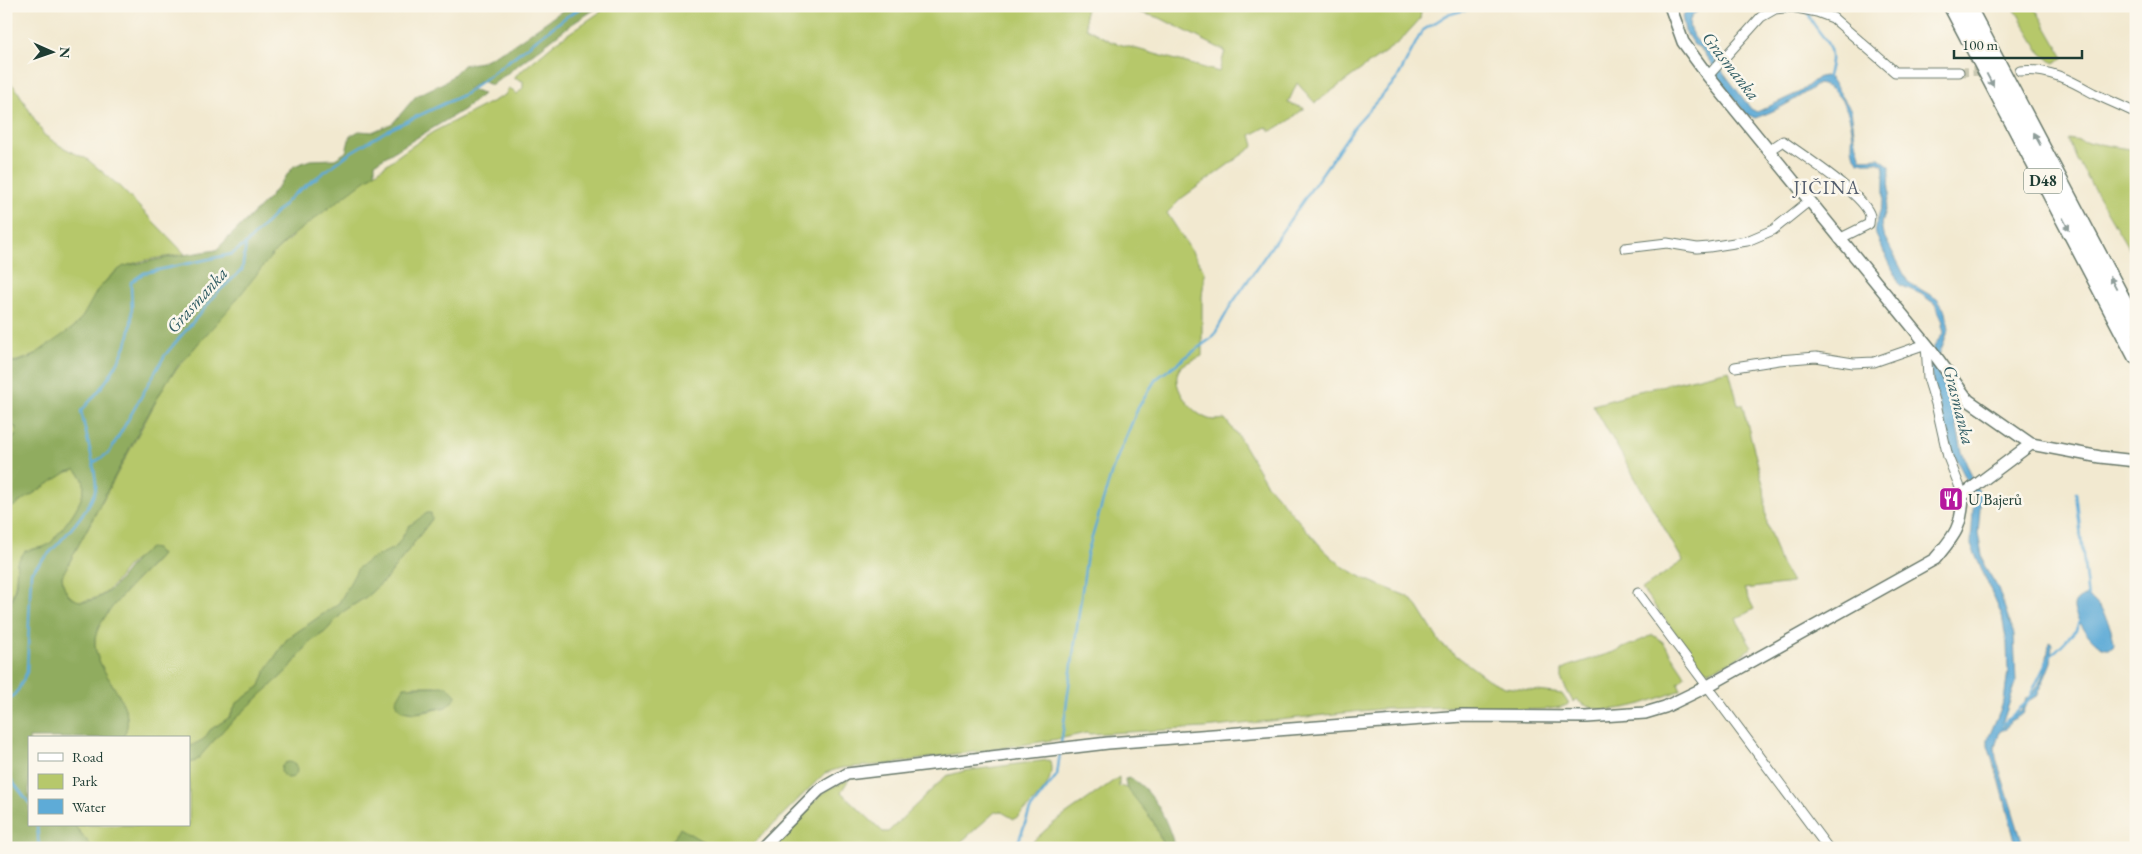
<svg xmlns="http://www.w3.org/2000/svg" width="2142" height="854" viewBox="0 0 2142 854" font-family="'EB Garamond',serif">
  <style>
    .green { fill: #b6c86b; stroke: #6a8250; fill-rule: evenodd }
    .forest { fill: #90ac5f; stroke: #58744a }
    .water { fill: #5eabd7; stroke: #3e7486 }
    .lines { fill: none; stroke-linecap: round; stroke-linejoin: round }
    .stream { stroke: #5eabd7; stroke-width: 2.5 }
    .minor-tunnel { stroke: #c8c7b1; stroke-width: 9; stroke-dasharray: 9 4.5; stroke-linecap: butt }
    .minor-casing { stroke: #69796b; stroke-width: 11 }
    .tertiary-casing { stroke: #69796b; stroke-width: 14 }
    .motorway-casing { stroke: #69796b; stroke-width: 19 }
    .minor { stroke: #fff; stroke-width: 9 }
    .tertiary { stroke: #fff; stroke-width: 11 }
    .motorway { stroke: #fff; stroke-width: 16 }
    .oneway { fill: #8f9e9a }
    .labels { text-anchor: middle; stroke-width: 5; stroke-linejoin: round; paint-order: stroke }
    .shield { fill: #fbf7ec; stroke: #61756b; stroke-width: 1 }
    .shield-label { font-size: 15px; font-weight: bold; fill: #1f3d34 }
    .poi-label { font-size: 16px; fill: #1f3d34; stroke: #fbf7ec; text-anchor: start }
    .water-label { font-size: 18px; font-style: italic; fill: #325e65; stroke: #fbf7ec }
    .quarter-label { font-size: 19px; letter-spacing: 1px; fill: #545e6e; stroke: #fbf7ec }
  </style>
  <rect width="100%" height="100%" fill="#fbf7ec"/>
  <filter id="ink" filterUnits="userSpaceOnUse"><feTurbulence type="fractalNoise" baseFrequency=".02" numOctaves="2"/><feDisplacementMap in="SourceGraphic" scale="10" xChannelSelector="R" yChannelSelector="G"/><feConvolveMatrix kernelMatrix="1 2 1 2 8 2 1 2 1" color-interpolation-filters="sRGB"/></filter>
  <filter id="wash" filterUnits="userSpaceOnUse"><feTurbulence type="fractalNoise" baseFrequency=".0096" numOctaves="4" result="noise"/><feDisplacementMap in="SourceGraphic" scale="20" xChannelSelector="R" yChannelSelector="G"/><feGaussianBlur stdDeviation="1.12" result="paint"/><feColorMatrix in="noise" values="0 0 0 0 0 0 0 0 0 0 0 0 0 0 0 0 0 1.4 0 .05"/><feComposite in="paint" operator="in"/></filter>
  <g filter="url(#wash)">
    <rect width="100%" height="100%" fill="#f2e9d0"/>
    <!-- green -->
    <path class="green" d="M609,6H1089L1085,11L1086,28L1112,42L1219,72L1225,51L1160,18L1116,6H1417L1421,12L1420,19L1399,42L1315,103L1297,83L1288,103L1304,108L1289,121L1271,131L1266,127L1251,135L1254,146L1182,198L1167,213L1205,272L1202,297V356C1196,359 1186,362 1181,367C1167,383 1191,412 1206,418C1212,421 1219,420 1225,419L1239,437L1266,483L1324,550L1342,566L1367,580L1409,597L1418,607L1441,644L1489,680L1505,687L1562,694L1569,704C1551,714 1500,708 1477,708L1470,706L1380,709L1205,728L1090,734L1086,733L1059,739L977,752L954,754L892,764L841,768L825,773L749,848H714L704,841L672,839L669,848H93L74,825H189V763L196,760L225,728L288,670L310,642L325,632L344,611L366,597L387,578L432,519L396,547L384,554L347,591L339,603L287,639L266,670L260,686L236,704L230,717L210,730L205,739L189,747V738H122C144,707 91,672 95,639C98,613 144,575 161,555L156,549C150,553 142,556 135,560C117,573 115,595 88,600C82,601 79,603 73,599C65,594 63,585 62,576L167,381L272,255L308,222L402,153L433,132L505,95L509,88L517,94L523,88V81L513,78L556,42ZM412,686H435L446,707C431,710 410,719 398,706Z
      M2013,6H2034L2064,58L2053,63L2041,53Z
      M6,78L17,90L44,135L62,147L87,159L118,185L185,254C163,258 133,259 115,272C99,284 94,300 83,316C70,336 31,363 6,362Z
      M2068,139L2136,150V261L2077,160Z
      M1729,370L1738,404H1742L1764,488L1767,524L1780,562L1792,583L1744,589L1754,609L1736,619L1752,647L1735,660L1708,671L1699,665L1642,589L1683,561L1593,405L1622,397V395Z
      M6,424L16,427L15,437L6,444Z
      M75,470C101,487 63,526 51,543L44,547L32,549L17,562C16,579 16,593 6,608V511L67,472Z
      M1653,635L1663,642L1683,672L1685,676L1678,683L1681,690C1654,700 1601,723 1576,699L1573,702L1562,681V670L1569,666L1614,652Z
      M1048,760L1050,761C1056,785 1034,801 1019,816L1014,819L1000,811L995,812L954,848H767L826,790L849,779L841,792L883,832H888L946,776L964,771Z
      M1119,777V786C1139,788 1159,830 1164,848H1026L1051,825Z"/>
    <!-- forest -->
    <path class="forest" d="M569,6H600L569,26L492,85L480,81L468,89L483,94L463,110L375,163V173L289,238L272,255L229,309L178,366L167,381L142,425L62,576C64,603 85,608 106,593C118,585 125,571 135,561C139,556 145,552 150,548L156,549L161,555C144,573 98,615 95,639C91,672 144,707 122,738H29V825H74L93,848H6V608L12,600L16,585L17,562L25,551L44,547L51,543C63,526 101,487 75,470L67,472L6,511V444L15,437L16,427L6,424V362H17L31,357L74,327L83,316L98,289L114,273L124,266L171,257L216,250L269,198L294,166L310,160L335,159L346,152L350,136L359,131L372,132L393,123L416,96L447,81L463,65L481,62L510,47Z
      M427,513H431L432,519L387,578L366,597L344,611L325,632L310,642L288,670L225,728L196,761L189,763V747L204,739L210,730L230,717L236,704L260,686L266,670L287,639L339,603L358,568L369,560L396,547L409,526Z
      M447,686L456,695L455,699L446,707L415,713L402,711L398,706L396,701L404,687Z
      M281 770a8 8 0 1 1 16 0a8 8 0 1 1-16 0Z
      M1130,778C1154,790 1168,822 1175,848H1164L1153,821L1126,787L1125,779Z
      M680,828L714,848H669Z"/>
    <!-- water -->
    <path class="water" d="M1691,6H1704C1701,9 1697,11 1694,14C1682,26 1696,41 1706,49L1751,109L1757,112L1800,92L1819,77L1825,76L1831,79L1851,110L1855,138L1861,159L1879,158L1890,166L1889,196L1881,224L1883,234L1908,282L1937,299L1946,312L1949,329L1940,352L1937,369L1954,413L1962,452L1973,479L1972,485L1977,488L1981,494L1978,534L1984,565L1998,588L2014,635L2016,683L2001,727H2004L2007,719L2022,711L2026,698C2042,693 2048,657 2049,642L2052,644L2051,662L2038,695L2028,701L2023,714L2010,721L2006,729L2000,731L1995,747L1996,758L2024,848H2017L2000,782L1988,746V739L2004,701L2008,671L2007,643L2002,616L1971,545L1974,494L1951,449L1931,374L1930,359L1935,344L1944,333L1942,325L1943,322L1935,304L1921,294L1900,285L1876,235L1875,227L1884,199V169L1883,165L1877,162H1859C1848,151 1854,142 1852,129C1849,110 1839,87 1818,84C1798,98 1779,110 1755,118L1745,113L1716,74L1717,71L1700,48L1693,44L1685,31L1682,16Z
      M2084,596C2100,598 2114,631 2114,645C2100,660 2073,616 2074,607C2074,601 2079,599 2084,596Z"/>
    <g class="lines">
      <!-- stream -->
      <path class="stream" d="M1808,13C1813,29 1830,39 1831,55C1832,63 1829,72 1827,80
        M93,463L81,411C104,387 126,358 131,325C133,311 131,296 131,282L144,273L232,254L246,244
        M2076,493L2088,599
        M6,704L18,690L27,672L31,572C48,554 93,511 96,486C96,479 94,470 93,463L109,453L165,355L219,291L242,270L246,244L292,196L351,152L388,130L465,94L566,17L584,6
        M2001,726L2027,702L2048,659L2076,630L2080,620
        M1061,745L1087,554L1112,471L1138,408L1156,379L1213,337L1231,305L1357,123L1397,79L1422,31L1447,15L1479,6
        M6,773L29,803
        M37,825L39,848
        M1008,848L1019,840L1030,810L1057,775L1060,753"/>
    </g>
  </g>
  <g filter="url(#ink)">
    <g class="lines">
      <!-- minor-tunnel -->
      <path class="minor-tunnel" d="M1959,72L1987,71"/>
      <defs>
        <path id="minor" d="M2020,71C2048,68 2070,80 2093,93C2107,100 2122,106 2136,113
          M1708,76L1761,17L1775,9L1792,7L1817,12L1833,18L1895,72H1959
          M1768,151L1783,141C1802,155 1865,195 1870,216C1870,216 1869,223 1869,224L1839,239
          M1625,248L1667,243L1697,248L1709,247L1747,241L1773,230L1809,201
          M1735,367L1779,360L1816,357L1853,363L1874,362L1926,344L1928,378L1936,404L1948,457L1963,495
          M1638,593L1828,848"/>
        <path id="tertiary" d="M1670,6L1683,42L1708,76L1932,351L1968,400L2031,444L2100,457L2136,461
          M762,848L819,790L847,774L1108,743L1462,716L1587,717L1645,713L1665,707L1706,687L1935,559C1955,535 1962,527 1963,495L2031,444"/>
        <path id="motorway" d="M1952,6L2136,356
          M1967,6L2136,326"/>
      </defs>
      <!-- minor casing -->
      <use href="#minor" class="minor-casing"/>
      <!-- tertiary casing -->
      <use href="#tertiary" class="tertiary-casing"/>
      <!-- motorway casing -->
      <use href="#motorway" class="motorway-casing"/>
      <!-- minor -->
      <use href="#minor" class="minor"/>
      <!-- tertiary -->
      <use href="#tertiary" class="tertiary"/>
      <!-- motorway -->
      <use href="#motorway" class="motorway"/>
    </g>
    <!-- one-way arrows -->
    <defs><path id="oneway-solid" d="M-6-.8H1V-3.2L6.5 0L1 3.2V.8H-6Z" transform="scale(1.25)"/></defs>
    <g class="oneway">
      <use href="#oneway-solid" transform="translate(1990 80) rotate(62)"/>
      <use href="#oneway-solid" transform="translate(2037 139) rotate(-118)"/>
      <use href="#oneway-solid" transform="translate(2066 224) rotate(62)"/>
      <use href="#oneway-solid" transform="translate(2113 283) rotate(-118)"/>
    </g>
  </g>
  <!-- icons -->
  <defs>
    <symbol id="restaurant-square" viewBox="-11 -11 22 22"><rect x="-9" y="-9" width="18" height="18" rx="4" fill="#b5179e" stroke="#fbf7ec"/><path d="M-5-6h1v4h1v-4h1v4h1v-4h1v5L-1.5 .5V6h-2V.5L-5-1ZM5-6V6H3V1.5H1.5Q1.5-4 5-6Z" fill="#fff"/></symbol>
  </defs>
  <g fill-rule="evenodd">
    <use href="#restaurant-square" x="1937" y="485" width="28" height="28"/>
  </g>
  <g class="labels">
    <!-- shield labels -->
    <rect class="shield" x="2024" y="168.5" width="38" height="25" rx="4"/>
    <g class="shield-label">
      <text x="2043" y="186">D48</text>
    </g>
    <!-- poi labels -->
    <g class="poi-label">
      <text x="1968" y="505">U Bajerů</text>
    </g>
    <!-- water labels -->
    <g class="water-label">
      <text transform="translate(1731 66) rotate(52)" y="6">Grasmanka</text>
      <text transform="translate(197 300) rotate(-48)" y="6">Grasmanka</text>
      <text transform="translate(1959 405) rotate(76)" y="6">Grasmanka</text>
    </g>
    <!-- quarter labels -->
    <g class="quarter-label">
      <text x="1827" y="194">JIČINA</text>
    </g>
  </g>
  <!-- margin -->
  <rect width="2142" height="854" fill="none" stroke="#fbf7ec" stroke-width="25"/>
  <!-- legend -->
  <rect x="28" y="736" width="162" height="90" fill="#fbf7ec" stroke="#a3ada2"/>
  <rect x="38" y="753" width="25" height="8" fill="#ffffff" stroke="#a3ada2"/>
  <text x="72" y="762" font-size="15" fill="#1f3d34">Road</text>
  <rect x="38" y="774" width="25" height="15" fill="#b6c86b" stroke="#a3ada2"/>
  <text x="72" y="786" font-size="15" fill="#1f3d34">Park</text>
  <rect x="38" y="799" width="25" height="15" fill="#5eabd7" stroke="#a3ada2"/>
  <text x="72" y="812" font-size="15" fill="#1f3d34">Water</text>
  <!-- north arrow -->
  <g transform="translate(52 52) rotate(92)" stroke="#fbf7ec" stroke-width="4" paint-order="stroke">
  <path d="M0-4L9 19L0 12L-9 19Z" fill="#1f3d34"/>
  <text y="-8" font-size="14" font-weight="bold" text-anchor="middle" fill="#1f3d34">N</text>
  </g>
  <!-- scale -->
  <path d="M1954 50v8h128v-8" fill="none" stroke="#1f3d34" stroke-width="2.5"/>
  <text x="1962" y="50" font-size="15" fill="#1f3d34" stroke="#fbf7ec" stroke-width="4" paint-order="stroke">100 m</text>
</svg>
